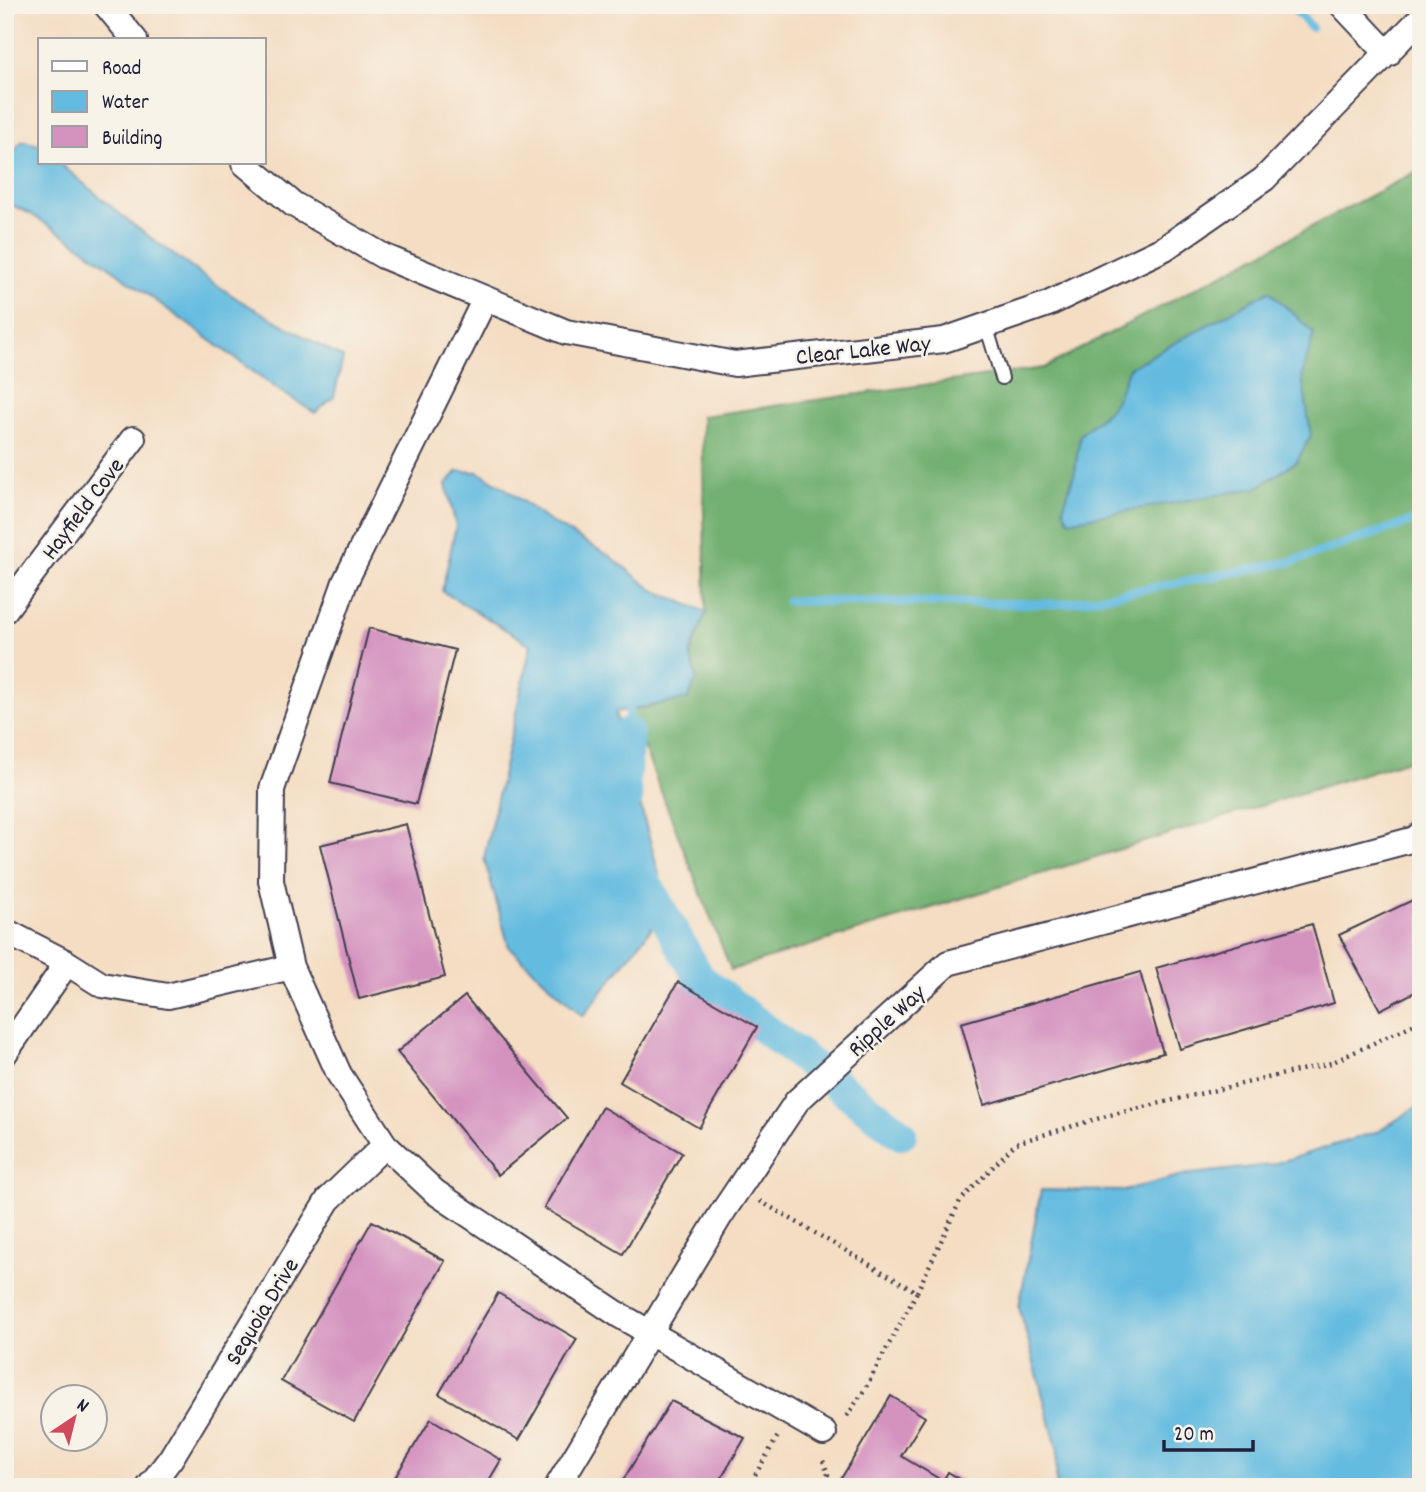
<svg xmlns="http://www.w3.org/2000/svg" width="1426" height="1492" viewBox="0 0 1426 1492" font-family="Dekko,sans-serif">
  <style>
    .forest { fill: #72b071; stroke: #4a6956; stroke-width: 2 }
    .water { fill: #63bbe0; stroke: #426e8e; stroke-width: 2 }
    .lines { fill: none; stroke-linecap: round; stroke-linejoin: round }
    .stream { stroke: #63bbe0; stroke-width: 9 }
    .canal { stroke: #63bbe0; stroke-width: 32 }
    .building { fill: #d492bf }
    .lane-casing { stroke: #423e4f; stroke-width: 16 }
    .street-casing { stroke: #423e4f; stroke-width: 28 }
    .path { stroke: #423e4f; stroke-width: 4.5; stroke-dasharray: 2 5; stroke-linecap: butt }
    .lane { stroke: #fff; stroke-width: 12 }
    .street { stroke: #fff; stroke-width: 24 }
    .labels { text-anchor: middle; stroke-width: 5; stroke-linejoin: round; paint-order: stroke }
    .street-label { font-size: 24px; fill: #22223b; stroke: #f7f3e8 }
  </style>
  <rect width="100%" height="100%" fill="#f7f3e8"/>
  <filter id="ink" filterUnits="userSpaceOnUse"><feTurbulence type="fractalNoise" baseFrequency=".0143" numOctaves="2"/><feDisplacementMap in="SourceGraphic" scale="14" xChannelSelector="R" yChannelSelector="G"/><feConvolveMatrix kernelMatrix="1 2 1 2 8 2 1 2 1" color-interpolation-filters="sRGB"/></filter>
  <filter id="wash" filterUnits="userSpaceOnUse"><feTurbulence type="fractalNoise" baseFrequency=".00686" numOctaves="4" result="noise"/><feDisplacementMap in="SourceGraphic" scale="28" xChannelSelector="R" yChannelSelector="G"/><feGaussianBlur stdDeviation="1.57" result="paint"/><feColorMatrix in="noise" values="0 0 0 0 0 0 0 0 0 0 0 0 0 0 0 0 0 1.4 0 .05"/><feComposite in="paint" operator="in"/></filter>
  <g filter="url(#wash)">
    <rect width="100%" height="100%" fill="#f4ddc2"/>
    <!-- forest -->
    <path class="forest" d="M1421,169V756L731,970L629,710L654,706L697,678L690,654L706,612L702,416L1044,368Z"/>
    <!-- water -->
    <path class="water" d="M22,141L40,145V163H59L131,223L189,266L239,300L343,358L334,397L315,413L280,391L78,244L29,213L5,202V163Z
      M1269,291L1314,333L1302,376L1311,435L1297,461L1257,488L1069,521L1063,509L1075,471L1080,435L1110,409L1117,398L1129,368Z
      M458,471L478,472L505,488L547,520L610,556L653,590L706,612L690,654L697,678L688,699L615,712L668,907L583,1016L509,947L484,858L531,645L442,591L456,526L446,484Z
      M1421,1104V1487H1056L1057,1448L1019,1307L1041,1190L1124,1191L1183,1175L1270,1165L1379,1131Z"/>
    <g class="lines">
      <!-- stream -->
      <path class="stream" d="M1291,5L1311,27
        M788,601L1063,604L1291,562L1421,518
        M628,733L629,710"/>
      <!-- canal -->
      <path class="canal" d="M627,798L624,784L628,733
        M642,876L700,979L901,1134"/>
    </g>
    <g id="blocks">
      <!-- building -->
      <path class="building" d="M369,628L455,650L416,804L330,783Z
        M406,824L445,977L359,999L320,845Z
        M1421,896V989L1380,1010L1339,935Z
        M1312,924L1334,1003L1180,1049L1156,968Z
        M1140,972L1163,1053L984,1105L961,1023Z
        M678,982L757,1027L699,1128L620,1082Z
        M465,996L567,1118L498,1175L397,1052Z
        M602,1107L682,1153L623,1254L544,1208Z
        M372,1221L445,1261L354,1422L281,1381Z
        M498,1293L577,1339L519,1440L439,1394Z
        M891,1396L925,1417L901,1456L943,1481L948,1472L973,1487H836Z
        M671,1401L745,1438L716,1487H619Z
        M431,1419L501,1460L485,1487H389Z"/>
    </g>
  </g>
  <g filter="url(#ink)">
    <use href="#blocks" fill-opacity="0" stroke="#423e4f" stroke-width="2"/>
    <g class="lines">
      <defs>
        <path id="lane" d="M986,325L1002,378"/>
        <path id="street" d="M106,5L135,40
          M1342,5L1388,54
          M244,163L293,204L383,256L566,332L735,364L944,340L1048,304L1165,248L1264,179L1421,18
          M485,299L345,582L272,789L271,881L291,967L339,1074L385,1145L435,1192L619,1315L824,1433
          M5,610L133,439
          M5,931L67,963L102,985L168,996L291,967
          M5,1053L67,963
          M149,1487L171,1458L328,1200L385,1145
          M557,1487L720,1216L797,1101L948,963L1415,839L1421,834"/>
      </defs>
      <!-- lane casing -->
      <use href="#lane" class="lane-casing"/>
      <!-- street casing -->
      <use href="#street" class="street-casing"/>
      <!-- path -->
      <path class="path" d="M760,1201L917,1292L865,1389L845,1419
        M917,1292L960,1201L1016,1143L1110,1115L1331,1063L1421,1021
        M748,1487L778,1436
        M819,1487L828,1474L822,1458"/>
      <!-- lane -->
      <use href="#lane" class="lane"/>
      <!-- street -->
      <use href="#street" class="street"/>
    </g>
  </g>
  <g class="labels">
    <!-- street labels -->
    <g class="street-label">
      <text transform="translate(863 349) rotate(-6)" y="8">Clear Lake Way</text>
      <text transform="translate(82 508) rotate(-53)" y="8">Hayfield Cove</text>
      <text transform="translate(886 1020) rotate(-42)" y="8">Ripple Way</text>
      <text transform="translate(261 1311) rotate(-59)" y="8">Sequoia Drive</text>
    </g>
  </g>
  <!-- margin -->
  <rect width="1426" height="1492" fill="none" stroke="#f7f3e8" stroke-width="28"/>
  <!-- legend -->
  <rect x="38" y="38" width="228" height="126" fill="#f7f3e8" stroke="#a29fa3" stroke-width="2"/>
  <rect x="52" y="61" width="35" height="10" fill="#ffffff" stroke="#a29fa3" stroke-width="2"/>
  <text x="102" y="74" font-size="21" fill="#22223b">Road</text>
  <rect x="52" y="91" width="35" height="21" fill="#63bbe0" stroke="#a29fa3" stroke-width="2"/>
  <text x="102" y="108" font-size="21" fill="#22223b">Water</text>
  <rect x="52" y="126" width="35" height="21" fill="#d492bf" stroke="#a29fa3" stroke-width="2"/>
  <text x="102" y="144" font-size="21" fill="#22223b">Building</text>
  <!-- north arrow -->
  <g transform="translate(74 1418) rotate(35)"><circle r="33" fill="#f7f3e8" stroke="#a29fa3" stroke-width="2"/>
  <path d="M0-5L12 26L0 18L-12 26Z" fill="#d1495b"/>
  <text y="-10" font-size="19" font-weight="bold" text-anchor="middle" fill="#22223b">N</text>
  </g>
  <!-- scale -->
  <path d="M1164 1440v10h89v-10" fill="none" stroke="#22223b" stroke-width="3.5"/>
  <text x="1174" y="1440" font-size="21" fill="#22223b" stroke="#f7f3e8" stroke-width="5" paint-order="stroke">20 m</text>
</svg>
